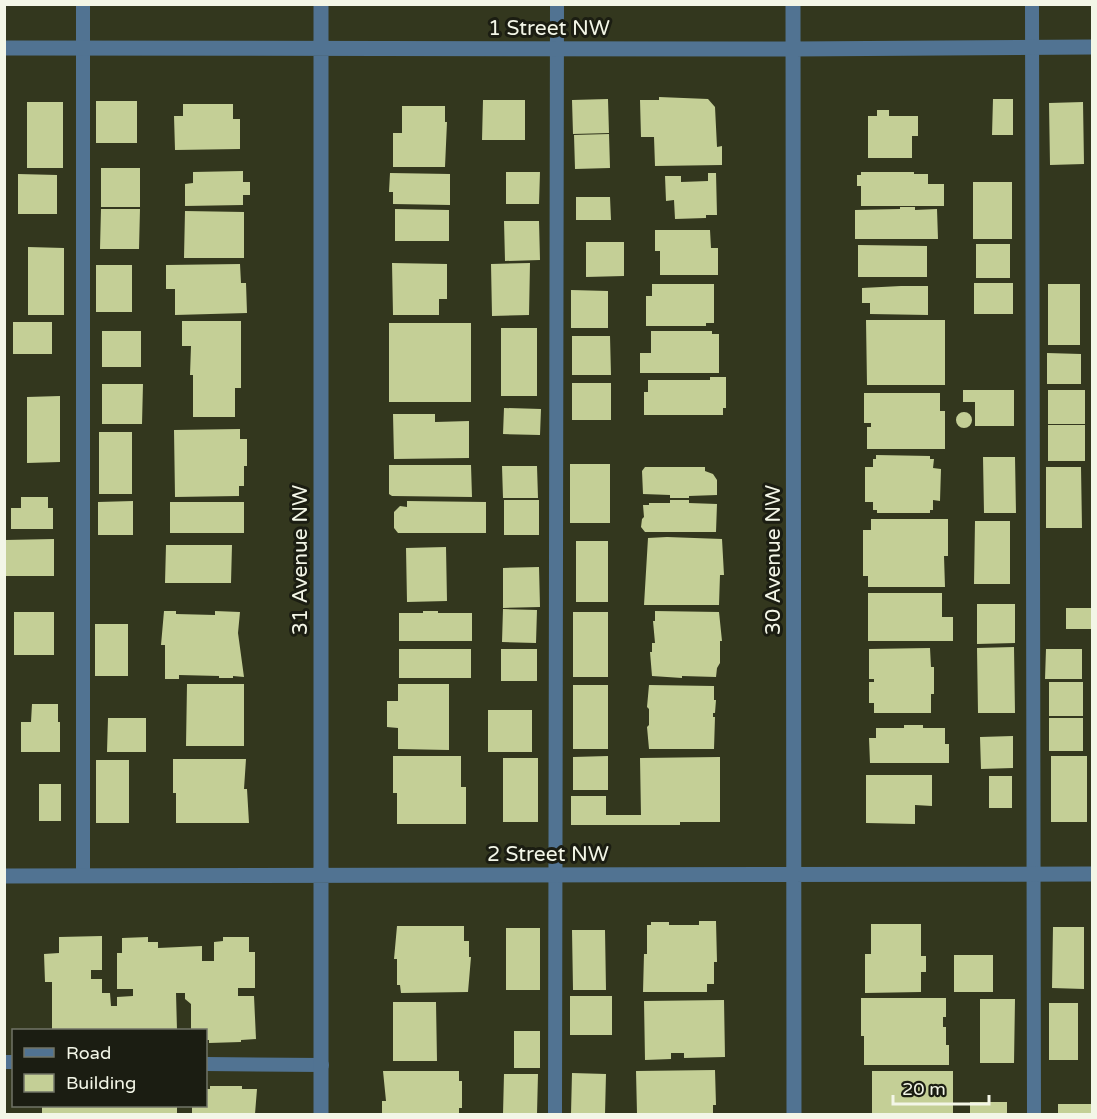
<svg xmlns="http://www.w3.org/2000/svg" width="1097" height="1119" viewBox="0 0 1097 1119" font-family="'Varela Round',sans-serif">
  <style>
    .building { fill: #c4cf96 }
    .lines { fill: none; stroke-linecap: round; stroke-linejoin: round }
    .service { stroke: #517392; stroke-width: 14 }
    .minor { stroke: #517392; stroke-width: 15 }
    .labels { text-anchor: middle; stroke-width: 6; stroke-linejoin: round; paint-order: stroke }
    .street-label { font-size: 21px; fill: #f3f6e7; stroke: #1b1d12 }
  </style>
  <rect width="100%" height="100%" fill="#33371e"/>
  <!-- building -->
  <path class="building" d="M659,97L708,99L715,107L717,147L722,146V165L655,166L654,137H641L640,100H659Z
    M608,99L609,133L573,134L572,100Z
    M993,99H1013V135H992Z
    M483,100H525V140H482Z
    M96,101H137V143H96Z
    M27,102H63V168H27Z
    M1083,102L1084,164L1050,165L1049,103Z
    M183,104H233V119H240V149L175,150L174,116H183Z
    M402,106H445V122H447L445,167H393V133H402Z
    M877,110H889V116H918V136H912V158H868V116H877Z
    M609,134L610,168L575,169L574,135Z
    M101,168H140V207H101Z
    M243,171V182H250V195H243V205L185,206V184L193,183V172Z
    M506,172H540L539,204H506Z
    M861,172H914V174H928V184H944V206H861V186H857V175H861Z
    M390,173L450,174V205L393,204V192H389Z
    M708,173H716L717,215H706V218L675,219L674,200L666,201L665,176H681V182L708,181Z
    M18,174L57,175V214H18Z
    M973,182H1012V239H973Z
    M576,197H610L611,220H576Z
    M900,207H915V210L937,209L938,239H855V210L900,209Z
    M101,209H140L139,249H100Z
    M395,209L449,210V241H395Z
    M185,211L244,212V258H184Z
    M504,221H539L540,260L505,261Z
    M655,230H710L711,248H718V275H660V251H655Z
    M586,242H624V276L586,277Z
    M976,244H1010V278H976Z
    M858,245L927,246V277H858Z
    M28,247L64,248V315H28Z
    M392,263L447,264V299H439V315H393Z
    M530,263L529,315L492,316L491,264Z
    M240,264L241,283H246L247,313L175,315V289H166V265Z
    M96,265H132V312H96Z
    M974,283H1013V314H974Z
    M652,284H714V323H706V326H646V296H652Z
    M1048,284H1080V345H1048Z
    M901,286H928V315L870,314V303H862V288Z
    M571,290L608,291V328H571Z
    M866,320H945V385H867Z
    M182,321H241V388H235V417H193V375H190L191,346H182Z
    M13,322H52V354H13Z
    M389,323H471V402H389Z
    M501,328H537V396H501Z
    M102,331H141V367H102Z
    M651,331H712V334H719V373H640V353H651Z
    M572,336H610L611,375H572Z
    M1047,353L1081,354V384H1047Z
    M710,377H726V408H723V415H644V392H648V380H710Z
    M572,383H611V420H572Z
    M102,384H143L142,424H102Z
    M963,390H1014V426H975V402H963Z
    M1048,390H1085V424H1048Z
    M864,393H940V411H945V449H867V427H871V423H864Z
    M60,396V462L27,463V397Z
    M504,408L541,409L540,435L503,434Z
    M956 420a8 8 0 1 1 16 0a8 8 0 1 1-16 0Z
    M393,414H435V422L469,421V458L394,459Z
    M1048,425H1085V461H1048Z
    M240,429V439H247V466H244V486H239V496L175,497L174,430Z
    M99,432H132V494H99Z
    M876,455L930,456V459H934L933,468L941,469L940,501L933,500V510H930V513H877V510H873V502H865V467H873V459H876Z
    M983,457H1015L1016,513H984Z
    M570,464H610V523H570Z
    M389,465H471L472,497L392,496L389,494Z
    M502,466H537L538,498H503Z
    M645,467H705V471L713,474L717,480V495L689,496V498H670V495L643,494L642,471Z
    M1046,467H1081L1082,528H1046Z
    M21,497H48V508H53V529H11V508H21Z
    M504,500H539V535H504Z
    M670,500H689V503L717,504L716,532H645L641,527L642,519L644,517L643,505H649V503H670Z
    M133,501V535H98V502Z
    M407,501L486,502V533H398L394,528V512L400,506L407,507Z
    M170,502H244V533H170Z
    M871,519H948V556H944L945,587H868V576H863V530H871Z
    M975,521H1010V584H974Z
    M667,537L722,539L724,575H720L719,605H644L648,538Z
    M54,539V576H5V540Z
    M576,541H608V602H576Z
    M166,545H232L231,583H165Z
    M446,547L447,601L407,602L406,548Z
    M539,567L540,607L503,608V568Z
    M868,593H942V617H953V641H868Z
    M977,604H1015V643L977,644Z
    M1066,608H1092V629H1066Z
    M503,609L537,610L536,643L502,642Z
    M164,611H176V614L215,615V611L240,612L238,633L244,677L233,676V678H219V676L179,675V679H165V645H161Z
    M423,611H438V613H472V641H399V613H423Z
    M655,611L719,612L722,641H720V663L717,668L716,677L682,676V678L652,676L650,652H652V643H655L653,621H655Z
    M14,612H54V655H14Z
    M573,612H608V677H573Z
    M95,624H128V676H95Z
    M1014,647L1015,713H978L977,648Z
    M930,648L931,667H934V694H931V713H874V703H869V682H874V679H869V649Z
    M399,649H471V678H399Z
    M501,649H537V681H501Z
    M1046,649H1082V679H1045Z
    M1049,682H1083V716H1049Z
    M187,684H244V746H186Z
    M398,684H449V750L398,749V728L387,727V701H398Z
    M573,685H608V749H573Z
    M649,685L714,686V700H716L715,713H713V717H715L714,749H649L647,727L649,725V709L647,707Z
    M32,704H58V722H60V752H21V722H31Z
    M488,710H532V752H488Z
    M108,718H146V752H107Z
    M1049,718H1083V751H1049Z
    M904,725H923V728H945V744H949V763H870L869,738H876V728H904Z
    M1013,736V768L981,769L980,737Z
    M393,756H461V787H466V824H397V793H393Z
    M608,756V790H573V757Z
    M1051,756H1087V822H1051Z
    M720,757V822H680V825H571V796H606V815H641L640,758Z
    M503,758H538V822H503Z
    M173,759H246L244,789H247L249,823H176V793H173Z
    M96,760H129V823H96Z
    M866,775H932V806L915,805V824L866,823Z
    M989,776H1012V808H989Z
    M39,784H61V821H39Z
    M699,921H716L717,962H714V984H707V992H643L644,954H647V925H651V922H669V925H699Z
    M871,924H921V956H926V972H921V992L865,993V954H871Z
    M397,926H464V941H469V957H471L468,992L401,993L400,985H397V959H394Z
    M1053,927H1084V989L1052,988Z
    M506,928H540V990H506Z
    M572,930H605L606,990H573Z
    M102,936V970H91V979H102V993H110L111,1006H117V997L133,996V989H117V953H122V938L148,937V942H158V948L202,946V961H214V942L223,941V937H249V952H255V988H238V996H254L256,1039L241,1040V1042L209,1043V1040H206V1030H191V1004L185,999V993H176L177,1030H52V982H45L44,954L59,953V937Z
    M954,955H993V992H954Z
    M570,996H612V1035H570Z
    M861,998H946V1017H943V1027H946V1045H949V1065H864V1036H861Z
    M980,999H1015L1014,1063H980Z
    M724,1000L725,1057L684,1058V1053H671V1059L645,1060L644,1001Z
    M393,1002H436L437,1061H393Z
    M1049,1003H1078V1060H1049Z
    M514,1031H540V1068H514Z
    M715,1070L716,1105H713V1114H637L636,1071Z
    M383,1071H459V1081H462V1108H459V1114H382V1101H386Z
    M872,1071H953V1114H872Z
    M572,1073L606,1074L605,1114H571Z
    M504,1074H538L537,1114H503Z
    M210,1086H242V1089H257L255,1114H192V1106H206V1089H210Z
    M970,1102H1007V1114H970Z
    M1058,1104H1092V1114H1058Z
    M42,1106H177V1114H42Z"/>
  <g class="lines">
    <!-- service -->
    <path class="service" d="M1032,4L1034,1114
      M83,876V4
      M4,1062H14
      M206,1064L322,1065
      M555,1114L557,4"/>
    <!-- minor -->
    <path class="minor" d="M321,4V1114
      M793,4L794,1114
      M4,48L793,49L1092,47
      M4,876L1092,874"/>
  </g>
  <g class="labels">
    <!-- street labels -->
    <g class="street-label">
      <text x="549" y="35">1 Street NW</text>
      <text transform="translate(300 560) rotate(-90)" y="7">31 Avenue NW</text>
      <text transform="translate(773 560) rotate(-90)" y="7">30 Avenue NW</text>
      <text x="548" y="861">2 Street NW</text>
    </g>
  </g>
  <!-- border -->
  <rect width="1097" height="1119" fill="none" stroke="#f3f6e7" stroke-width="12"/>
  <!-- legend -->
  <rect x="12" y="1029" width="195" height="78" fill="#1b1d12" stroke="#717467" stroke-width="1.5"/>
  <rect x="24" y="1048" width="30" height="9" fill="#517392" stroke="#717467" stroke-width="1.5"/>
  <text x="66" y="1059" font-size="18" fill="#f3f6e7">Road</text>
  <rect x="24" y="1074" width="30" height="18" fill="#c4cf96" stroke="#717467" stroke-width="1.5"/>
  <text x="66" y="1089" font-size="18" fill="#f3f6e7">Building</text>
  <!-- scale -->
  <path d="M893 1095v9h96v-9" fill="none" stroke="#f3f6e7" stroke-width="3"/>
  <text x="902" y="1095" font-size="18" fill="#f3f6e7" stroke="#1b1d12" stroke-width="4.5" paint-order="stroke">20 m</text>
</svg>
